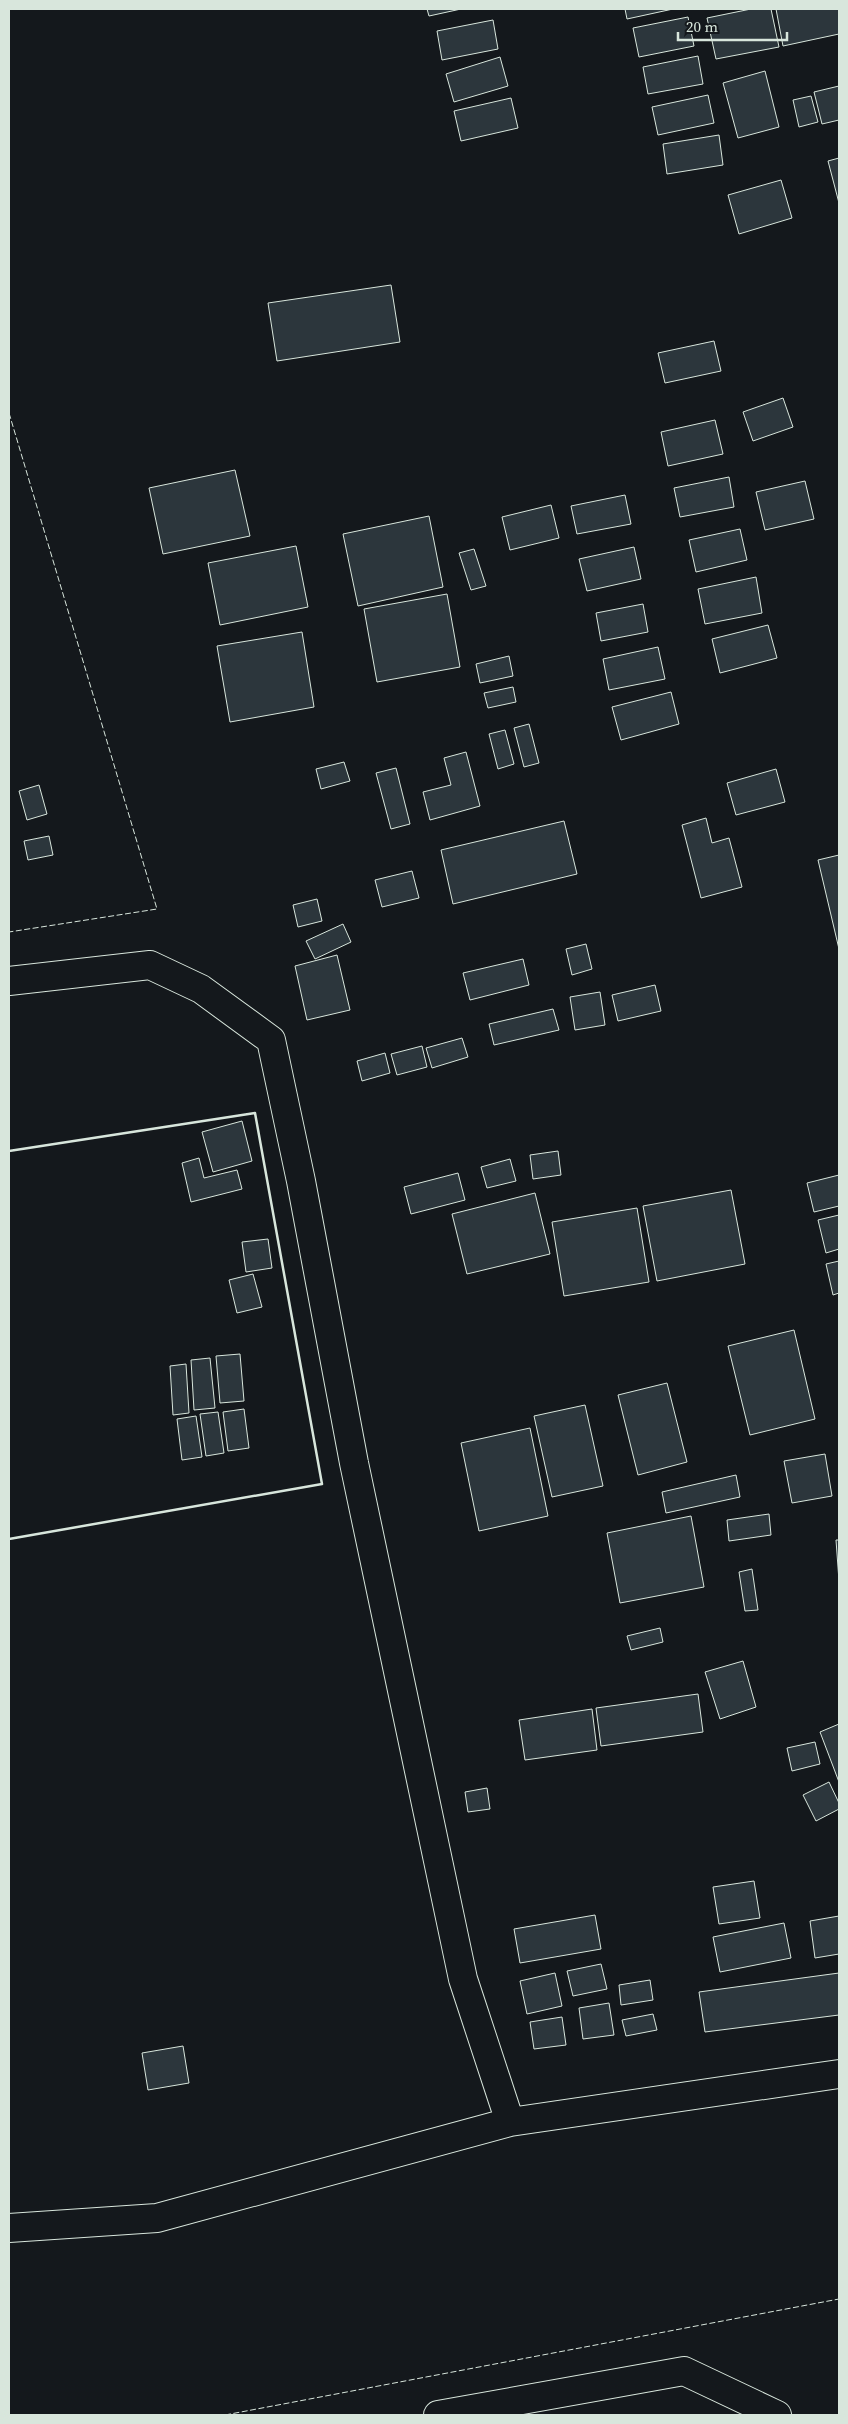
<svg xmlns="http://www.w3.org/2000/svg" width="848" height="2424" viewBox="0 0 848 2424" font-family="'Source Serif 4',serif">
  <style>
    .building { fill: #2c363c; stroke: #d8e6dc }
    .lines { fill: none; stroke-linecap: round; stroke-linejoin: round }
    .street-casing { stroke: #d8e6dc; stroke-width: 30 }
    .street { stroke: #14181c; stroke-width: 28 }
    .fence { stroke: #d8e6dc; stroke-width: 1; stroke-dasharray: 6 2.5; stroke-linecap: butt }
    .wall { stroke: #d8e6dc; stroke-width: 2.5 }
  </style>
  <rect width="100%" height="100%" fill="#14181c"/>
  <!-- building -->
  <path class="building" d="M427,9H461L429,16Z
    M625,9H673L627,19Z
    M751,9H771L779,47L716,59L707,18Z
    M776,9H839V34L783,46Z
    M688,17L694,46L639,57L633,28Z
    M493,20L498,49L442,60L437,31Z
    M698,56L703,84L648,94L643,67Z
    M500,57L508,86L454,102L446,74Z
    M765,71L779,127L738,138L723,83Z
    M839,86V120L822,124L814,92Z
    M708,95L714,123L658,135L652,107Z
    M811,96L818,122L799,127L793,100Z
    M511,98L518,128L461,141L454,111Z
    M719,135L723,165L667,174L663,144Z
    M839,158V203L828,161Z
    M781,180L792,218L739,234L728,195Z
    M391,285L400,342L277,361L268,303Z
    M714,341L721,371L665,383L658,353Z
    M783,398L793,427L753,441L743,412Z
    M715,420L723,454L668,466L661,432Z
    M235,470L250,536L163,554L149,488Z
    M729,477L734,507L680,517L674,488Z
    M805,481L814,519L765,530L756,492Z
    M625,495L631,524L577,534L571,506Z
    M551,505L559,538L510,550L502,517Z
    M429,516L443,587L358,606L343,534Z
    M740,529L747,560L696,572L689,540Z
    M296,546L308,607L220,625L208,563Z
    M634,547L641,579L587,591L579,559Z
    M474,549L486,586L471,590L459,553Z
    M756,577L762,613L705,624L698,589Z
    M447,594L460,667L377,682L364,609Z
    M643,604L648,632L601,641L596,613Z
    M768,625L777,658L720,673L712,639Z
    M302,632L314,707L230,722L217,646Z
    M658,647L665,679L609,690L603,659Z
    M509,656L513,676L480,683L476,664Z
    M513,687L516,702L488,708L484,693Z
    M671,692L679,724L621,740L612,707Z
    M529,724L539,763L524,767L514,728Z
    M505,730L514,764L498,769L489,734Z
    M466,752L480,806L430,820L423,792L451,785L444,758Z
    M344,762L350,781L321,789L316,769Z
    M396,768L410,824L391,829L376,773Z
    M776,769L785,802L736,815L727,783Z
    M39,785L47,814L27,820L19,791Z
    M706,818L712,843L729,838L742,887L701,898L682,825Z
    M564,821L577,874L453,904L441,850Z
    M49,836L53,855L28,860L24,841Z
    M839,855V949L818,860Z
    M412,871L419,898L382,907L375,880Z
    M317,899L322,921L298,927L293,905Z
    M343,924L351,942L315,959L306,941Z
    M586,944L592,969L572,975L566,949Z
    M337,955L350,1010L307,1020L295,966Z
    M523,959L529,985L470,1000L463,973Z
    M655,985L661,1011L618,1021L612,995Z
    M600,992L605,1025L575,1030L570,997Z
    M553,1009L559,1030L494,1045L489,1024Z
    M462,1038L468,1057L432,1068L426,1048Z
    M422,1046L427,1067L397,1075L391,1054Z
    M385,1053L390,1073L362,1081L357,1061Z
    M242,1121L252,1161L213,1172L202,1132Z
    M558,1151L561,1175L533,1179L530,1155Z
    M199,1158L204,1178L237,1170L242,1189L191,1202L182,1163Z
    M510,1159L516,1181L487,1188L481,1167Z
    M458,1173L465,1200L411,1214L404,1187Z
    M839,1175V1206L814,1212L807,1183Z
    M731,1190L745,1264L657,1281L643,1206Z
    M535,1193L550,1254L467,1274L452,1214Z
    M637,1208L649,1282L564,1296L552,1222Z
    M839,1215V1249L826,1253L818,1220Z
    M268,1239L272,1268L246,1272L242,1242Z
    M839,1261V1293L833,1295L826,1264Z
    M253,1274L262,1307L237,1313L229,1280Z
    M794,1330L815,1419L750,1435L728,1346Z
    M240,1354L244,1401L220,1403L216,1356Z
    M210,1358L215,1408L194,1410L191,1360Z
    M186,1364L189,1413L173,1415L170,1366Z
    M667,1383L687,1462L638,1475L618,1395Z
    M585,1405L603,1486L552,1497L534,1416Z
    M244,1409L249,1448L228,1451L223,1412Z
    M218,1412L224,1453L206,1456L200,1414Z
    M196,1416L202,1457L182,1460L177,1419Z
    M530,1428L548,1516L479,1531L461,1443Z
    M825,1454L832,1496L792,1503L784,1461Z
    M736,1475L740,1497L666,1513L662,1492Z
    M769,1514L771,1535L729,1541L727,1520Z
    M691,1516L704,1587L620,1603L607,1533Z
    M836,1540H839V1581Z
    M752,1569L758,1610L745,1611L739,1572Z
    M660,1628L663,1642L631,1650L627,1636Z
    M743,1661L756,1707L720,1719L705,1672Z
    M698,1694L703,1732L601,1746L596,1708Z
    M592,1709L597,1750L525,1760L519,1720Z
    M839,1724V1782L820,1732Z
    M815,1742L820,1764L792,1771L787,1748Z
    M829,1782L839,1803V1809L816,1821L803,1795Z
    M487,1788L490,1809L468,1812L465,1792Z
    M754,1881L760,1918L719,1924L713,1887Z
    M595,1915L601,1949L520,1963L514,1929Z
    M839,1916V1954L815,1958L810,1921Z
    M784,1923L791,1958L720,1972L713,1937Z
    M601,1964L607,1989L573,1996L567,1971Z
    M555,1973L562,2006L527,2014L520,1981Z
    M839,1973V2015L705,2032L699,1992Z
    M650,1980L653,2000L621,2005L619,1985Z
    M609,2003L614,2035L583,2039L579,2008Z
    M653,2014L657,2030L626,2036L622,2020Z
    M562,2017L566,2045L534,2049L530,2022Z
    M183,2046L189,2083L148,2090L142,2053Z"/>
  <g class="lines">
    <defs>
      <path id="street" d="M9,981L150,965L201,989L271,1040L301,1181L354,1463L463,1979L510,2122
        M9,2228L157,2218L510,2122L839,2074
        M438,2415L684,2371L777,2415"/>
    </defs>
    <!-- street casing -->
    <use href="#street" class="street-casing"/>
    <!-- street -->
    <use href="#street" class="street"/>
    <!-- fence -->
    <path class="fence" d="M9,413L157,909L9,932
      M225,2415L839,2299"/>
    <!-- wall -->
    <path class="wall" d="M9,1151L255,1113L322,1484L9,1539"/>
  </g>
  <!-- border -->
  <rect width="848" height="2424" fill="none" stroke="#d8e6dc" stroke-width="20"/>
  <!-- scale -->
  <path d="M678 32v8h109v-8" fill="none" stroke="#d8e6dc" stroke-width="2.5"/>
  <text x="686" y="32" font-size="15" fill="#d8e6dc" stroke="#14181c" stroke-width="4" paint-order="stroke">20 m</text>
</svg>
